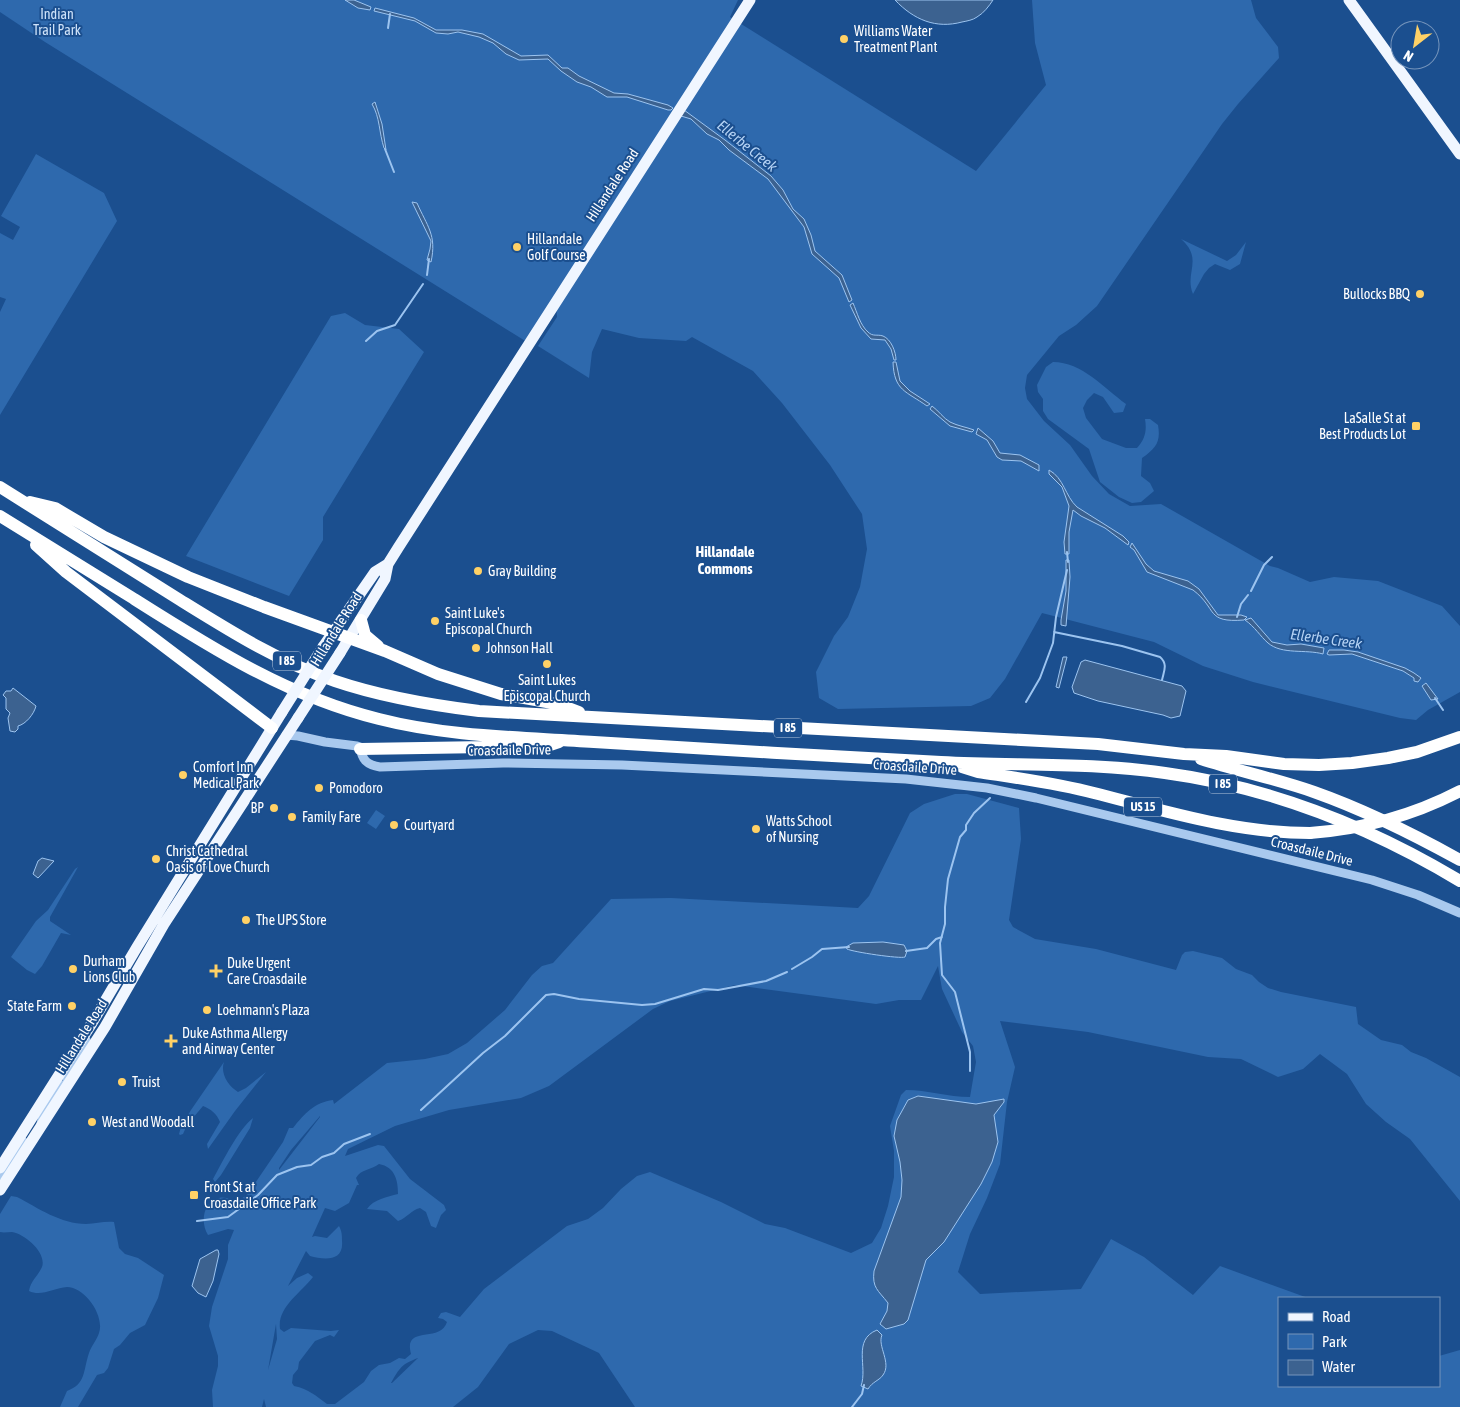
<svg xmlns="http://www.w3.org/2000/svg" width="1460" height="1407" viewBox="0 0 1460 1407" font-family="'Asap Condensed',sans-serif">
  <style>
    .green { fill: #2e69ad; fill-rule: evenodd }
    .water { fill: #3c6290; stroke: #9cc4f0 }
    .lines { fill: none; stroke-linecap: round; stroke-linejoin: round }
    .stream { stroke: #9cc4f0; stroke-width: 2 }
    .minor { stroke: #a9c9ee; stroke-width: 9 }
    .major { stroke: #f0f6ff; stroke-width: 11 }
    .highway { stroke: #fff; stroke-width: 12 }
    .major-bridge { stroke: #f0f6ff; stroke-width: 11 }
    .highway-bridge { stroke: #fff; stroke-width: 12 }
    .poi-dot { fill: #ffd166; stroke: #1b4f8f; stroke-width: 2 }
    .labels { text-anchor: middle; stroke-width: 4; stroke-linejoin: round; paint-order: stroke }
    .shield { fill: #1b4f8f; stroke: #bbcadd; stroke-width: 1 }
    .shield-label { font-size: 12px; font-weight: bold; fill: #fff }
    .park-label { font-size: 14px; fill: #cfe3fa; stroke: #1b4f8f }
    .poi-label { font-size: 14px; fill: #fff; stroke: #1b4f8f; text-anchor: start }
    .street-label { font-size: 14px; fill: #fff; stroke: #1b4f8f }
    .water-label { font-size: 15px; font-style: italic; fill: #b5d3f5; stroke: #1b4f8f }
    .neighbourhood-label { font-size: 15px; font-weight: bold; fill: #fff; stroke: #1b4f8f }
  </style>
  <rect width="100%" height="100%" fill="#1b4f8f"/>
  <!-- green -->
  <path class="green" d="M0,0H738L730,17L976,171L1046,85L1035,43L1032,0H1251L1256,18L1278,47L1279,58L1238,104L1222,124L1097,306L1076,325L1059,336L1027,375L1025,388L1027,399L1044,421L1070,445L1092,476L1109,494L1130,506L1161,504L1270,566L1278,568L1310,582L1334,577L1378,581L1442,606L1460,626V692L1428,710L1416,720L1400,718L1253,682L1203,666L1154,642L1042,613L1005,679L990,698L971,706L838,709L819,698L816,672L834,636L848,617L860,587L867,549L862,514L830,465L782,403L753,371L692,337L686,341L639,338L602,329L592,352L589,378L538,346L557,317L556,303L527,342L45,42L0,12Z
    M36,154L104,193L117,221L0,415V312L6,299L0,297V233L13,240L20,227L1,216Z
    M1181,239L1227,261L1236,255L1246,242L1240,264L1230,270L1215,264L1209,268L1204,274L1193,294C1184,273 1204,259 1181,239Z
    M345,313L365,325L399,329L424,352L323,517V540L289,596L186,556L331,316Z
    M1053,362C1082,362 1104,388 1126,404L1123,412L1114,413L1103,397L1094,393L1087,400L1083,408L1086,418L1102,439L1126,448H1137C1145,439 1147,431 1145,419H1150L1158,425C1161,442 1156,448 1142,458L1141,476L1150,483L1154,491L1141,502L1132,503L1119,497L1100,482L1089,449L1048,419L1043,411V399L1038,392L1037,385L1046,367Z
    M955,794H967L1019,808L1021,839L1009,920L1013,927L1035,939L1096,949L1176,970L1182,955L1185,952L1193,951L1222,958L1236,969L1252,975L1259,982L1268,988L1281,992L1356,1007L1358,1024L1381,1040L1402,1045L1411,1052L1426,1058L1460,1077V1201L1410,1139L1386,1122L1366,1104L1347,1074L1320,1054L1303,1069L1278,1077L1241,1059L1208,1057L1088,1032L1000,1021L1015,1067L1007,1102L1000,1164L987,1198L970,1234L958,1272L980,1294L1081,1289L1111,1239L1144,1257L1193,1295L1220,1266L1308,1298H1279V1386H1439V1356L1460,1350V1407H635L599,1353L552,1331L538,1330L509,1344L478,1387L453,1407H266L264,1399L262,1407H213L212,1390L218,1366V1356L209,1326L212,1307L228,1259V1245L234,1230L228,1229L208,1235C200,1223 203,1201 219,1198C226,1196 231,1201 238,1201L247,1195L283,1142L289,1128H293C304,1114 315,1102 333,1100L334,1104L387,1063L425,1059L448,1054L467,1043L505,1010L532,975L542,966L553,963L611,899L671,898L858,908L869,896L910,813L924,804ZM938,966L942,989L962,1032L973,1046L976,1062L970,1097C948,1097 927,1090 906,1090L901,1095L890,1126L894,1151V1177L888,1206L881,1228L872,1243L851,1253L785,1228L765,1224L721,1202L650,1172L637,1176L621,1189L603,1208L588,1219L567,1226L484,1289L460,1317L446,1312L441,1313L438,1318L443,1319L447,1322C440,1344 403,1324 411,1354L405,1359L399,1358L390,1363L379,1365L371,1371L364,1382L335,1404H327C316,1396 309,1389 294,1386L292,1383L293,1375L298,1369L299,1362L315,1341L330,1335L334,1337L339,1330L331,1331L291,1328L284,1332L280,1329C277,1307 301,1293 313,1277L308,1273L297,1278L288,1286L306,1251L310,1256C324,1260 344,1262 342,1241C342,1235 342,1232 339,1226L327,1238L315,1236L312,1237L325,1208L335,1211L349,1203L357,1185H359L356,1178C361,1169 371,1170 379,1164C395,1167 398,1180 398,1194C387,1197 374,1199 367,1209L387,1211L398,1221C407,1218 411,1210 420,1208L426,1212L431,1226L436,1228L441,1215L446,1210L444,1205L410,1179L384,1146L378,1145L345,1156L348,1149L395,1126L449,1110L521,1098L549,1086L653,1009L670,1001L735,985L876,1004L899,1000H921ZM320,1116V1117L279,1170V1168L291,1150ZM276,1324L277,1339L268,1370ZM418,1358L392,1383H391C400,1367 402,1364 418,1358Z
    M376,810L385,816L376,829L367,823Z
    M78,867L50,917V921L71,935L61,933L42,966L35,974L27,970L11,957L36,921L48,910L75,869Z
    M224,1062C220,1073 228,1086 238,1092L246,1088L266,1072L235,1111L208,1149L207,1144L220,1122C217,1114 211,1109 203,1106L187,1125L183,1134L180,1135L179,1134L181,1127L191,1110Z
    M253,1118L250,1128L221,1175L215,1182L213,1179C223,1161 238,1130 253,1118Z
    M11,1196L17,1197C38,1208 61,1224 86,1224C96,1224 104,1221 114,1222L119,1248L125,1254L138,1258L164,1275L158,1298L145,1325L130,1333L120,1345L114,1349L108,1368L104,1373L97,1375L78,1407H60L67,1391C86,1384 83,1371 89,1353C91,1346 97,1340 99,1333C105,1316 85,1287 67,1287C54,1288 41,1297 29,1291C31,1280 38,1276 42,1267C47,1253 25,1234 12,1232C8,1232 4,1233 0,1232V1214Z"/>
  <!-- water -->
  <path class="water" d="M345,0H354L371,7L370,10L358,8Z
    M895,0H993C989,6 984,13 977,17C973,20 967,21 962,22C936,29 914,20 895,0Z
    M375,8L414,18L436,30H462L483,34L521,56L548,55L562,68H568L579,76L614,93L628,94L668,105L673,108L671,110H668L627,97H607L591,87L577,82L561,71L548,59L519,60L506,54L493,43L479,37L458,32L448,34L436,33L415,21L374,11Z
    M375,102L382,124L386,150L384,148C379,133 380,117 372,104Z
    M684,110L725,140L771,176L783,190L793,209L804,219L811,235L815,251L842,275L852,300L849,302L839,278L812,254L804,227L768,179L729,150L719,140L707,134L691,119L681,116Z
    M412,202L417,203C427,226 437,235 431,262L427,260L430,249L431,241Z
    M853,303C857,312 860,325 868,332C873,337 877,334 883,336C891,339 896,352 896,360H894L891,349L885,340L871,339L861,328L850,305Z
    M893,362H896L900,381L910,391L930,404L927,406C906,391 894,391 893,362Z
    M932,406C939,411 943,418 950,422C958,426 966,427 974,430L972,432L950,426L930,409Z
    M978,428L993,441L1000,453L1020,455L1039,465V471L1021,461L1002,460L997,457L987,440L976,434Z
    M1049,470C1064,478 1065,496 1077,507L1123,536L1129,542L1128,545L1105,528L1081,516L1073,510L1069,532V554H1065L1064,542L1069,506L1062,487L1049,474Z
    M1132,543L1146,564L1154,571L1188,581L1199,589L1218,615H1241L1247,617L1244,620C1205,623 1218,609 1193,590L1147,572L1134,550L1130,547Z
    M1066,560H1069L1070,577L1066,626L1061,625V620L1066,591Z
    M1251,618L1272,642L1287,645L1301,644L1324,648L1323,654C1306,649 1282,655 1268,643C1260,636 1255,627 1245,620Z
    M1329,650H1344L1358,652L1405,668L1414,673L1421,678L1418,682L1414,681V678L1403,671L1352,654L1329,655L1327,654Z
    M1063,657H1067L1059,688L1056,687Z
    M1085,660L1182,686L1186,691L1180,716L1171,718L1163,715L1098,701L1074,693L1072,687L1081,662Z
    M1426,683L1438,699L1431,700L1422,686Z
    M13,688L36,706C34,714 26,724 18,726V729L15,732L10,731L8,718L10,713L6,709V698L3,695L6,691H11Z
    M42,858L54,861L38,878L33,874L38,861Z
    M883,942L904,945L907,951L905,957C900,959 853,952 847,949L846,947L853,943Z
    M918,1096L976,1104L1004,1099V1102L994,1115L998,1142L992,1162L981,1184L944,1242L926,1260L908,1320L904,1324L886,1329L880,1324L887,1311L888,1303C878,1290 872,1288 874,1271L901,1197L902,1180L900,1162L894,1136L897,1120L908,1100Z
    M216,1250H218L219,1254L213,1281L206,1297L198,1293L192,1286L200,1259Z
    M877,1330L882,1335C877,1346 892,1363 883,1375C880,1380 872,1382 868,1389L861,1386C868,1367 852,1340 877,1330Z"/>
  <g class="lines">
    <!-- stream -->
    <path class="stream" d="M388,28L390,14
      M385,149L394,172
      M427,275L429,259
      M366,341L377,331L395,325L423,284
      M1067,552L1068,562
      M1251,591L1264,565L1272,557
      M1237,617L1241,604L1248,595
      M1054,632L1122,646L1160,657C1168,664 1164,671 1162,680
      M1435,698L1443,710
      M1026,702L1040,678L1053,643L1056,617L1067,570
      M906,951L927,948L936,939L942,937
      M792,969L812,957L822,949L849,947
      M970,1071V1052L955,992L942,975L940,943L945,924V907L948,879L960,837L966,830V825L974,813L990,798
      M421,1110L483,1053L505,1036L546,995L554,994L579,999L642,1005L655,1004L704,989L718,990L766,981L787,972
      M197,1221L228,1217L258,1195L277,1175L297,1167L311,1165L322,1157L334,1153L344,1144L370,1134
      M852,1407L862,1394L864,1385"/>
    <!-- minor -->
    <path class="minor" d="M286,735L298,736L325,742L357,746L360,747C362,760 367,765 380,767L503,763L622,765L906,779L987,788L1036,798L1372,880L1418,895L1460,913
      M67,1085V1075L80,1054L86,1040
      M41,1124L44,1110L58,1087L59,1084L56,1079
      M7,1180L4,1177V1172L23,1141"/>
    <!-- major -->
    <path class="major" d="M1349,0L1460,154
      M323,647L375,572L388,564
      M340,653L385,579L388,564L398,548L750,0
      M0,1168L92,1023L137,947L282,712
      M0,1190L105,1027L164,924L298,718"/>
    <!-- highway -->
    <path class="highway" d="M0,487C60,525 120,563 180,600C230,631 279,662 335,681C382,697 430,705 479,711L1098,744L1184,754L1226,756L1284,764L1319,765L1352,763L1388,758L1417,752L1460,737
      M30,502L55,508L104,537L188,577L264,607L385,651L438,674L501,694L558,704L579,712
      M0,516C44,543 88,570 131,597C210,647 288,697 379,719C449,737 523,737 594,742C710,749 825,756 941,762C1015,766 1091,762 1165,773C1269,787 1370,827 1460,881
      M36,545L66,572L272,728
      M361,620L365,635L378,646
      M360,749L486,747L538,749L559,742
      M1201,759C1238,771 1277,779 1314,792C1365,810 1413,834 1460,860
      M962,767L978,772C1017,778 1056,783 1094,793C1165,811 1235,833 1310,833"/>
    <!-- major-bridge -->
    <path class="major-bridge" d="M282,712L323,647
      M298,718L340,653"/>
    <!-- highway-bridge -->
    <path class="highway-bridge" d="M1310,833C1363,829 1412,816 1460,791"/>
  </g>
  <!-- markers -->
  <g class="poi-dot">
    <circle cx="844" cy="39" r="5"/>
    <circle cx="517" cy="247" r="5"/>
    <circle cx="1420" cy="294" r="5"/>
    <rect x="1411" y="421" width="10" height="10" rx="2.5"/>
    <circle cx="478" cy="571" r="5"/>
    <circle cx="435" cy="621" r="5"/>
    <circle cx="476" cy="648" r="5"/>
    <circle cx="547" cy="664" r="5"/>
    <circle cx="183" cy="775" r="5"/>
    <circle cx="319" cy="788" r="5"/>
    <circle cx="274" cy="808" r="5"/>
    <circle cx="292" cy="817" r="5"/>
    <circle cx="394" cy="825" r="5"/>
    <circle cx="756" cy="829" r="5"/>
    <circle cx="156" cy="859" r="5"/>
    <circle cx="246" cy="920" r="5"/>
    <circle cx="73" cy="969" r="5"/>
    <path d="M213.5 963.5h5v5h5v5h-5v5h-5v-5h-5v-5h5z"/>
    <circle cx="72" cy="1006" r="5"/>
    <circle cx="207" cy="1010" r="5"/>
    <path d="M168.5 1033.5h5v5h5v5h-5v5h-5v-5h-5v-5h5z"/>
    <circle cx="122" cy="1082" r="5"/>
    <circle cx="92" cy="1122" r="5"/>
    <rect x="189" y="1190" width="10" height="10" rx="2.5"/>
  </g>
  <g class="labels">
    <!-- shield labels -->
    <g class="shield">
      <rect x="273" y="651.5" width="28" height="19" rx="4"/>
      <rect x="774" y="718.5" width="28" height="19" rx="4"/>
      <rect x="1209" y="774.5" width="28" height="19" rx="4"/>
      <rect x="1124" y="797.5" width="38" height="19" rx="4"/>
    </g>
    <g class="shield-label">
      <text x="287" y="665">I 85</text>
      <text x="788" y="732">I 85</text>
      <text x="1223" y="788">I 85</text>
      <text x="1143" y="811">US 15</text>
    </g>
    <!-- park labels -->
    <g class="park-label">
      <text x="57" y="19">Indian<tspan x="57" dy="16">Trail Park</tspan></text>
    </g>
    <!-- poi labels -->
    <g class="poi-label">
      <text x="854" y="36">Williams Water<tspan x="854" dy="16">Treatment Plant</tspan></text>
      <text x="527" y="244">Hillandale<tspan x="527" dy="16">Golf Course</tspan></text>
      <text x="1410" y="299" text-anchor="end">Bullocks BBQ</text>
      <text x="1406" y="423" text-anchor="end">LaSalle St at<tspan x="1406" dy="16">Best Products Lot</tspan></text>
      <text x="488" y="576">Gray Building</text>
      <text x="445" y="618">Saint Luke's<tspan x="445" dy="16">Episcopal Church</tspan></text>
      <text x="486" y="653">Johnson Hall</text>
      <text x="547" y="685" text-anchor="middle">Saint Lukes<tspan x="547" dy="16">Episcopal Church</tspan></text>
      <text x="193" y="772">Comfort Inn<tspan x="193" dy="16">Medical Park</tspan></text>
      <text x="329" y="793">Pomodoro</text>
      <text x="264" y="813" text-anchor="end">BP</text>
      <text x="302" y="822">Family Fare</text>
      <text x="766" y="826">Watts School<tspan x="766" dy="16">of Nursing</tspan></text>
      <text x="404" y="830">Courtyard</text>
      <text x="166" y="856">Christ Cathedral<tspan x="166" dy="16">Oasis of Love Church</tspan></text>
      <text x="256" y="925">The UPS Store</text>
      <text x="83" y="966">Durham<tspan x="83" dy="16">Lions Club</tspan></text>
      <text x="227" y="968">Duke Urgent<tspan x="227" dy="16">Care Croasdaile</tspan></text>
      <text x="62" y="1011" text-anchor="end">State Farm</text>
      <text x="217" y="1015">Loehmann's Plaza</text>
      <text x="182" y="1038">Duke Asthma Allergy<tspan x="182" dy="16">and Airway Center</tspan></text>
      <text x="132" y="1087">Truist</text>
      <text x="102" y="1127">West and Woodall</text>
      <text x="204" y="1192">Front St at<tspan x="204" dy="16">Croasdaile Office Park</tspan></text>
    </g>
    <!-- street labels -->
    <g class="street-label">
      <text transform="translate(612 185) rotate(-57)" y="5">Hillandale Road</text>
      <text transform="translate(336 629) rotate(-58)" y="5">Hillandale Road</text>
      <text transform="translate(509 750) rotate(-1)" y="5">Croasdaile Drive</text>
      <text transform="translate(915 767) rotate(4)" y="5">Croasdaile Drive</text>
      <text transform="translate(1312 851) rotate(14)" y="5">Croasdaile Drive</text>
      <text transform="translate(81 1036) rotate(-58)" y="5">Hillandale Road</text>
    </g>
    <!-- water labels -->
    <g class="water-label">
      <text transform="translate(747 146) rotate(39)" y="5">Ellerbe Creek</text>
      <text transform="translate(1326 639) rotate(8)" y="5">Ellerbe Creek</text>
    </g>
    <!-- neighbourhood labels -->
    <g class="neighbourhood-label">
      <text x="725" y="557">Hillandale<tspan x="725" dy="17">Commons</tspan></text>
    </g>
  </g>
  <!-- legend -->
  <rect x="1278" y="1297" width="162" height="90" fill="#1b4f8f" stroke="#7695bc"/>
  <rect x="1288" y="1313" width="25" height="8" fill="#f0f6ff" stroke="#7695bc"/>
  <text x="1322" y="1322" font-size="15" fill="#ffffff">Road</text>
  <rect x="1288" y="1334" width="25" height="15" fill="#2e69ad" stroke="#7695bc"/>
  <text x="1322" y="1347" font-size="15" fill="#ffffff">Park</text>
  <rect x="1288" y="1360" width="25" height="15" fill="#3c6290" stroke="#7695bc"/>
  <text x="1322" y="1372" font-size="15" fill="#ffffff">Water</text>
  <!-- north arrow -->
  <g transform="translate(1415 45) rotate(211)"><circle r="24" fill="#1b4f8f" stroke="#7695bc"/>
  <path d="M0-4L9 19L0 12L-9 19Z" fill="#ffd166"/>
  <text y="-8" font-size="14" font-weight="bold" text-anchor="middle" fill="#ffffff">N</text>
  </g>
</svg>
